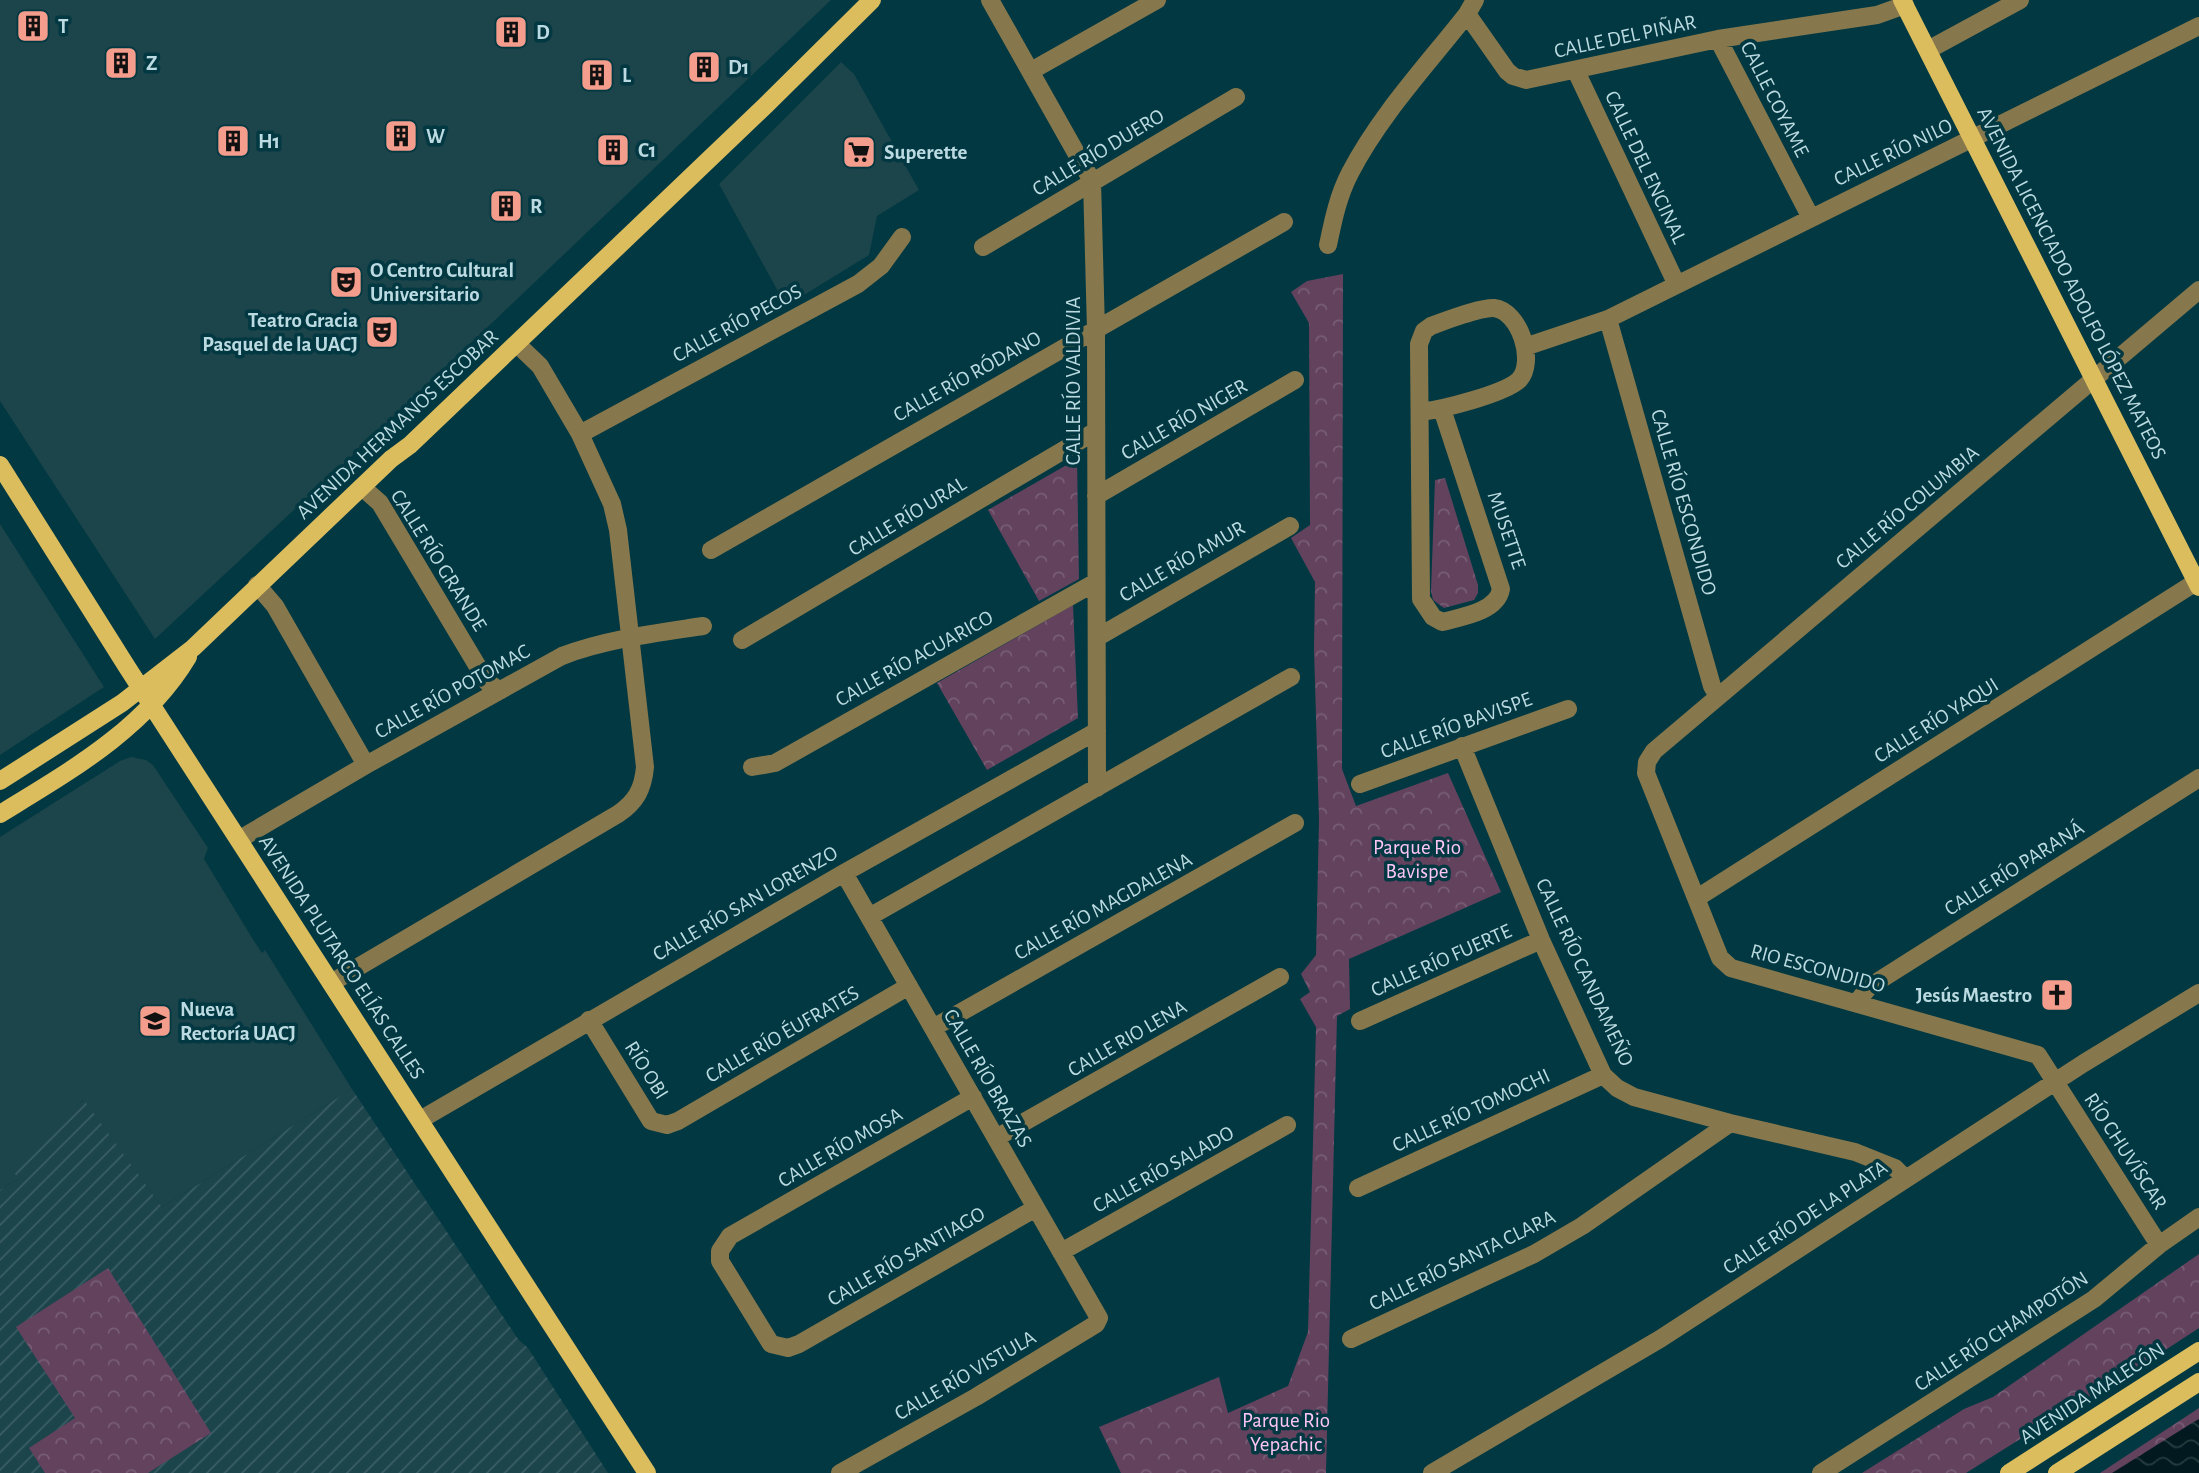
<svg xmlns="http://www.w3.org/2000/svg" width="2199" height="1473" viewBox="0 0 2199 1473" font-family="'Alegreya Sans',sans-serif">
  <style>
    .built { fill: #1c444b }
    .industrial { fill: url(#industrial-furrows) }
    .park { fill: url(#park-crowns) }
    .water { fill: url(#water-waves) }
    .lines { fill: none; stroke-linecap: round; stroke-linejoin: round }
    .minor { stroke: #86774c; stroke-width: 18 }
    .major { stroke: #dbbd5e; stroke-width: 18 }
    .labels { text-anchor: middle; stroke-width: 7; stroke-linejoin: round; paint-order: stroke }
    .poi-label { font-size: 21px; font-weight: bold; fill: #bbdae1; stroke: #013841; text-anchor: start }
    .street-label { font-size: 21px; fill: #bbdae1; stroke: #013841 }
    .park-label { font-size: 21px; fill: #fec5f4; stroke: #013841 }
  </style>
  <defs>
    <pattern id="industrial-furrows" width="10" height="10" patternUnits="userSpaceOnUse" patternTransform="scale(1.75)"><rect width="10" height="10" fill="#1c444b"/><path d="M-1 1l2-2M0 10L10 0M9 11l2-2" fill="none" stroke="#3b5e65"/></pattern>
    <pattern id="park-crowns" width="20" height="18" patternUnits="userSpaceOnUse" patternTransform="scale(1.75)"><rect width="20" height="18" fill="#63425e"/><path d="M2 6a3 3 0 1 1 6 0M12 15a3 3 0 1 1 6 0" fill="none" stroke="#775d75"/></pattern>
    <pattern id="water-waves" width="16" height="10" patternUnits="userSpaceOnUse" patternTransform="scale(1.75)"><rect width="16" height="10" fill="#021a1f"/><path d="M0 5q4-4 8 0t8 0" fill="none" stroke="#253b3f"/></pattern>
  </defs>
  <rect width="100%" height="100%" fill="#013841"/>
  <!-- built -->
  <path class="built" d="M0,0H831L367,442L155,639L0,401Z
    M841,62L854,74L919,190L877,216L869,255L786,306L719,184Z
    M0,524L104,687L0,755Z
    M131,757L146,760L153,765L208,848L204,859L254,941L262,953L265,950L352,1089L162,1207L83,1100L18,1179L0,1190V837L120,761Z"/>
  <!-- industrial -->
  <path class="industrial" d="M352,1089L518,1339L528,1348L608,1473H0V1190L18,1179L11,1166L84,1100L162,1207Z"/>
  <!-- park -->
  <path class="park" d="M1343,274L1342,769L1356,806L1448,773L1501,892L1349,959L1350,1009L1337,1016L1326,1473H1121L1099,1427L1219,1377L1228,1413L1288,1386L1308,1332L1316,1027L1300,999L1310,992L1301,974L1316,955L1319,820L1314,649L1315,582L1291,538L1310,525L1309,323L1291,292L1307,281Z
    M1077,459L1079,579L1039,601L988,510Z
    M1445,478L1478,585V593L1474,600L1444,608L1433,600L1431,591L1435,480Z
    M1073,605L1078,718L987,770L937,683Z
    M2199,1254V1328L2069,1413L2029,1430L2025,1436L1966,1473H1862L1964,1409L1993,1397Z
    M108,1268L211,1433L148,1473H45L29,1448L75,1418L16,1327Z
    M2199,1408V1473H2100Z"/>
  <!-- water -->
  <path class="water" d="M2199,1419V1473H2112L2192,1423Z"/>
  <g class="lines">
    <!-- minor -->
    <path class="minor" d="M990,0L1092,181L1096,330L1097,788
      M1467,14L1507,71L1513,76L1526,80L1718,39L1877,15L1905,5
      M1718,39L1811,218
      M1928,50L2020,0
      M1031,71L1157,0
      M1576,71L1676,283
      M1328,245C1333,221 1338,196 1350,173C1380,115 1427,65 1467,14L1475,0
      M983,247L1236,97
      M1608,319L1712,686L1718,696
      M1525,347L1608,319L2199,26
      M1421,412C1443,409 1504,394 1519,380C1536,362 1520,311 1494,308C1482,307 1444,321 1431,326L1424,331L1419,344L1421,599L1433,617L1442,622C1461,617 1497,612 1501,589L1442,409
      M580,434L858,284L881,266L902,237
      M362,487L380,503L487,682L500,691
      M1096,496L1295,380
      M711,550L1284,222
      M257,585L275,606L366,765
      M1098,637L1290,526
      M742,640L1096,431
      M1462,746L1541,940L1603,1075L1617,1088L1634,1097L1730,1123L1855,1152L1895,1168L1906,1179
      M752,767L775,763L1096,582
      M1360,784L1568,709
      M240,839L366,765L562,656C606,639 657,633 703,626
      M1697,898L2199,580
      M869,917L1291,677
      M331,983L618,814C636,802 643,789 645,767L618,530L612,504L580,434L540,366L517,344
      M1857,1002L1869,987L2199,778
      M589,1020L651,1121L667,1125L678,1121L909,986
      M1360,1021L1541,940
      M933,1028L1295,823
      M973,1097L730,1236L720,1251V1261L771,1344L788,1348L799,1344L1036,1208
      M420,1120L844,873L1097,731
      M996,1138L1280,977
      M1358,1188L1603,1075
      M2159,1245L2038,1055L1731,968L1720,958L1646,773L1647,762L1654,751L2199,290
      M1061,1252L1287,1125
      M1351,1339L1534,1254L1582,1226L1730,1123
      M840,1473L976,1397L1096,1324L1099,1318L844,873
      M1432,1473L1660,1339L2084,1063L2199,993
      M1821,1473L2094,1299L2159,1245L2199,1217"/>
    <!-- major -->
    <path class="major" d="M1902,0L2199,587
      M0,465L127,667L647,1473
      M0,781L122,703L193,648L391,459L410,445L766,105L872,0
      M0,814C70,771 145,729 188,657
      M2009,1473L2199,1351
      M2057,1473L2199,1382"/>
  </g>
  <!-- icons -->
  <defs>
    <symbol id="building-square" viewBox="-11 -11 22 22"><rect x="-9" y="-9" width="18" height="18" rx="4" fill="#f49d8c" stroke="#013841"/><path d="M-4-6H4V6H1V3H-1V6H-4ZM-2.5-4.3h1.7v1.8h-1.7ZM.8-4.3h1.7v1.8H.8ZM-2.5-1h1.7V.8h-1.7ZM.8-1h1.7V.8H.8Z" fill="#111"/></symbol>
    <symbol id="supermarket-square" viewBox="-11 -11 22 22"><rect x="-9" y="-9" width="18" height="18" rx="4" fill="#f49d8c" stroke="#013841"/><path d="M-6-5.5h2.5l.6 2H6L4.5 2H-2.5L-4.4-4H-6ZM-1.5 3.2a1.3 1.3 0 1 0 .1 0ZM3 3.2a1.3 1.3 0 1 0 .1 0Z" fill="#111"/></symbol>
    <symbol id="theatre-square" viewBox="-11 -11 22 22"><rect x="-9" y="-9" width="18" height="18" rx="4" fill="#f49d8c" stroke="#013841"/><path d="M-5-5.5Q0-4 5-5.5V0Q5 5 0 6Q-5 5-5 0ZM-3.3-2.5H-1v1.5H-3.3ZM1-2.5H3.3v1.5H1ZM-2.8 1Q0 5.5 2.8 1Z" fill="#111"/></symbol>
    <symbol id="church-square" viewBox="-11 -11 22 22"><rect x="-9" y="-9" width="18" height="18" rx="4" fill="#f49d8c" stroke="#013841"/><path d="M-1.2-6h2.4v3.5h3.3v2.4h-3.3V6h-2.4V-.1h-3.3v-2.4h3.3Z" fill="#111"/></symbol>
    <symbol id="university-square" viewBox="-11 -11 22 22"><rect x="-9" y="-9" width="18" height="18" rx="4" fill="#f49d8c" stroke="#013841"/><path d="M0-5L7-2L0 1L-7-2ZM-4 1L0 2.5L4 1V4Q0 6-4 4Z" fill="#111"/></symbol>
  </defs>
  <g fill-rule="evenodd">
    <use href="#building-square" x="14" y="7" width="38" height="38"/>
    <use href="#building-square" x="492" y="13" width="38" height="38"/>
    <use href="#building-square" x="102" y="44" width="38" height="38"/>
    <use href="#building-square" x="685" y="48" width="38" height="38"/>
    <use href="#building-square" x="578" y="56" width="38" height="38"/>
    <use href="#building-square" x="382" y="117" width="38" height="38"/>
    <use href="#building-square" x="214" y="122" width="38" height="38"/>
    <use href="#building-square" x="594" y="131" width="38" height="38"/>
    <use href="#supermarket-square" x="840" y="133" width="38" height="38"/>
    <use href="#building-square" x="487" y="187" width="38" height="38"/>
    <use href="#theatre-square" x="327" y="263" width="38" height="38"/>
    <use href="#theatre-square" x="363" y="313" width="38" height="38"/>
    <use href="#church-square" x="2038" y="976" width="38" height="38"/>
    <use href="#university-square" x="136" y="1002" width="38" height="38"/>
  </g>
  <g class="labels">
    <!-- poi labels -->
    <g class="poi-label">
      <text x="58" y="33">T</text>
      <text x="536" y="39">D</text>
      <text x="146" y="70">Z</text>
      <text x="728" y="74">D1</text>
      <text x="622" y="82">L</text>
      <text x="426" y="143">W</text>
      <text x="258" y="148">H1</text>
      <text x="638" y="157">C1</text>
      <text x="884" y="159">Superette</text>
      <text x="530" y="213">R</text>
      <text x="370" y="277">O Centro Cultural<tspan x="370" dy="24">Universitario</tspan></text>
      <text x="358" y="327" text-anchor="end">Teatro Gracia<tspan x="358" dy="24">Pasquel de la UACJ</tspan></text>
      <text x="2032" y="1002" text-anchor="end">Jesús Maestro</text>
      <text x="180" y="1016">Nueva<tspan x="180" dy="24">Rectoría UACJ</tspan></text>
    </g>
    <!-- street labels -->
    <g class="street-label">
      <text transform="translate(1625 36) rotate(-12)" y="7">CALLE DEL PIÑAR</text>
      <text transform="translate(1775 99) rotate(63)" y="7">CALLE COYAME</text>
      <text transform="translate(1098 152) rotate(-31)" y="7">CALLE RÍO DUERO</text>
      <text transform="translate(1893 152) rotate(-26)" y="7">CALLE RÍO NILO</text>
      <text transform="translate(1646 167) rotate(65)" y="7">CALLE DEL ENCINAL</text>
      <text transform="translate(2072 283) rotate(63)" y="7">AVENIDA LICENCIADO ADOLFO LÓPEZ MATEOS</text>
      <text transform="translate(737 323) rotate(-28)" y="7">CALLE RÍO PECOS</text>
      <text transform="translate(967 376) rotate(-29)" y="7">CALLE RÍO RÓDANO</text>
      <text transform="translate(1073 381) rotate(-90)" y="7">CALLE RÍO VALDIVIA</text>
      <text transform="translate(1184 419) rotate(-30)" y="7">CALLE RÍO NIGER</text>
      <text transform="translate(397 424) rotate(-43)" y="7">AVENIDA HERMANOS ESCOBAR</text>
      <text transform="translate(1684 502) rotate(74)" y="7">CALLE RÍO ESCONDIDO</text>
      <text transform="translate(1907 507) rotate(-40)" y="7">CALLE RÍO COLUMBIA</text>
      <text transform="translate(907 516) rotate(-31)" y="7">CALLE RÍO URAL</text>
      <text transform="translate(1507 530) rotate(71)" y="7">MUSETTE</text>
      <text transform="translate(439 560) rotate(58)" y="7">CALLE RÍO GRANDE</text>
      <text transform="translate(1182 561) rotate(-30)" y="7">CALLE RÍO AMUR</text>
      <text transform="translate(914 658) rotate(-29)" y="7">CALLE RÍO ACUARICO</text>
      <text transform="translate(452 691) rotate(-29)" y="7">CALLE RÍO POTOMAC</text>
      <text transform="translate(1936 720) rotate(-32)" y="7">CALLE RÍO YAQUI</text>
      <text transform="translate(1456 725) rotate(-20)" y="7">CALLE RÍO BAVISPE</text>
      <text transform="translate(2014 868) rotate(-32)" y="7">CALLE RÍO PARANÁ</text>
      <text transform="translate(745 903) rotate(-30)" y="7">CALLE RÍO SAN LORENZO</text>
      <text transform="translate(1103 906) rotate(-29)" y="7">CALLE RÍO MAGDALENA</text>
      <text transform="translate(342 957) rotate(57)" y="7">AVENIDA PLUTARCO ELÍAS CALLES</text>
      <text transform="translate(1441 960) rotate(-24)" y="7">CALLE RÍO FUERTE</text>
      <text transform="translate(1818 968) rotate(15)" y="7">RIO ESCONDIDO</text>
      <text transform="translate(1585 972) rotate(65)" y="7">CALLE RÍO CANDAMEÑO</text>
      <text transform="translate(782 1034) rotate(-30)" y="7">CALLE RÍO ÉUFRATES</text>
      <text transform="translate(1127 1038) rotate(-30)" y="7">CALLE RIO LENA</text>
      <text transform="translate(647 1070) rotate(58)" y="7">RÍO OBI</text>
      <text transform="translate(988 1078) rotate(60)" y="7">CALLE RÍO BRAZAS</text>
      <text transform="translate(1471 1110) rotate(-25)" y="7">CALLE RÍO TOMOCHI</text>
      <text transform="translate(840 1147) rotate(-30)" y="7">CALLE RÍO MOSA</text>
      <text transform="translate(2126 1151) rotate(57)" y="7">RÍO CHUVÍSCAR</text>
      <text transform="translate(1163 1169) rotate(-29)" y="7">CALLE RÍO SALADO</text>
      <text transform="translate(1805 1217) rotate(-33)" y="7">CALLE RÍO DE LA PLATA</text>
      <text transform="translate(906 1256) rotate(-30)" y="7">CALLE RÍO SANTIAGO</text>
      <text transform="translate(1462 1260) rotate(-26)" y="7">CALLE RÍO SANTA CLARA</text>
      <text transform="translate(2001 1331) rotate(-33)" y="7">CALLE RÍO CHAMPOTÓN</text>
      <text transform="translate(965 1375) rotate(-30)" y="7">CALLE RÍO VISTULA</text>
      <text transform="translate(2092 1393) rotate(-33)" y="7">AVENIDA MALECÓN</text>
    </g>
    <!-- park labels -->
    <g class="park-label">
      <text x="1417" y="854">Parque Rio<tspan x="1417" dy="24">Bavispe</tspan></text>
      <text x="1286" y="1427">Parque Rio<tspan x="1286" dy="24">Yepachic</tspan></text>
    </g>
  </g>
</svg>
